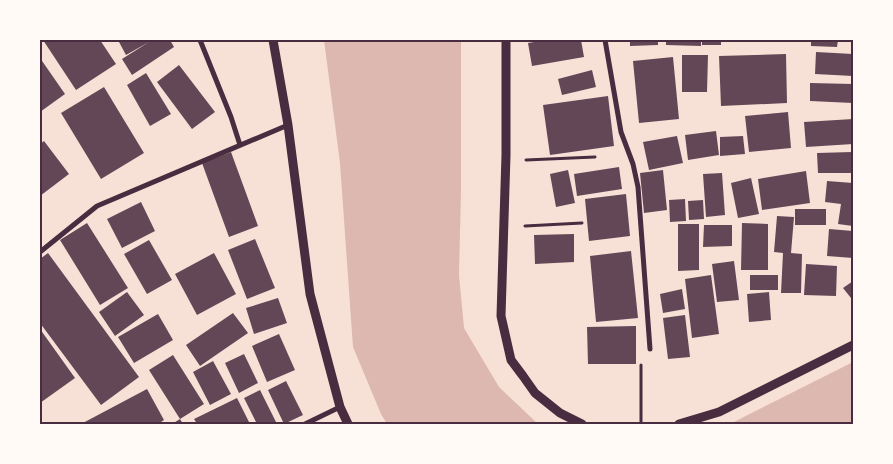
<svg xmlns="http://www.w3.org/2000/svg" width="893" height="464" viewBox="0 0 893 464" font-family="'PT Serif',serif">
  <style>
    .water { fill: #dcb8b0 }
    .building { fill: #644757 }
    .lines { fill: none; stroke-linecap: round; stroke-linejoin: round }
    .path { stroke: #4a2c40; stroke-width: 3 }
    .minor { stroke: #4a2c40; stroke-width: 5 }
    .tertiary { stroke: #4a2c40; stroke-width: 9 }
    .neatline { fill: none; stroke: #4a2c40; stroke-width: 2 }
  </style>
  <rect width="100%" height="100%" fill="#f7e1d7"/>
  <!-- water -->
  <path class="water" d="M324,40H461V191L459,275L464,328L499,387L538,424H387L381,414L353,347L340,163Z
    M853,362V424H730Z"/>
  <!-- building -->
  <path class="building" d="M43,40H100L116,64L76,90Z
    M122,40H170L174,47L132,75L122,59L149,42L126,55L119,42Z
    M546,40H581L584,57L532,66L528,43Z
    M630,40H658V45L630,46Z
    M666,40H701V46L666,45Z
    M702,40H721V45H702Z
    M811,40H838L837,47L811,46Z
    M816,52L853,54V76L815,74Z
    M786,54L787,103L721,106L719,56Z
    M682,55H708L707,92H682Z
    M673,57L679,119L639,123L633,61Z
    M40,58L65,94L40,112Z
    M179,65L215,112L192,129L157,82Z
    M592,70L596,87L562,95L558,79Z
    M146,73L171,114L150,126L127,85Z
    M810,83L853,84V103L810,101Z
    M104,87L144,153L101,179L61,113Z
    M608,96L614,146L550,155L543,105Z
    M788,112L791,148L749,152L745,116Z
    M853,119V144L806,147L804,122Z
    M716,131L719,155L688,160L685,135Z
    M677,136L683,163L649,170L643,142Z
    M743,136L745,154L720,156V137Z
    M44,141L69,174L40,196V144Z
    M231,152L258,226L229,237L202,163Z
    M852,152V173H818L817,153Z
    M619,167L622,189L577,196L574,174Z
    M568,170L575,203L556,207L550,174Z
    M663,170L667,210L644,213L640,173Z
    M806,171L810,203L762,210L758,179Z
    M722,173L725,215L706,217L703,174Z
    M751,178L759,214L738,218L731,183Z
    M827,181L853,183V226L838,224L841,204L825,202Z
    M626,194L630,236L589,241L585,199Z
    M685,199L686,221L670,222L669,200Z
    M703,200L704,219L689,220L688,201Z
    M141,202L155,231L122,248L107,219Z
    M795,209H826V225H795Z
    M777,216L794,217L791,253L802,254L801,293H781L783,253L774,252Z
    M87,223L128,288L100,305L60,240Z
    M742,223L768,224V270H741Z
    M678,224H699V270L678,271Z
    M704,225H732V246L703,247Z
    M829,229L853,231V258L827,256Z
    M574,234V262L535,264L534,235Z
    M255,239L275,288L247,299L228,250Z
    M149,240L172,280L147,294L124,254Z
    M631,251L638,318L596,322L590,256Z
    M48,253L139,377L101,405L40,323V259Z
    M214,253L236,294L197,315L175,274Z
    M734,261L739,300L717,302L712,264Z
    M806,264L837,266L836,296L804,295Z
    M711,275L719,334L692,338L685,279Z
    M750,275H778V290H750Z
    M853,281V296L851,298L843,288Z
    M682,289L685,309L663,313L660,294Z
    M127,292L144,315L115,336L99,312Z
    M769,292L771,320L749,322L747,294Z
    M278,298L287,323L254,334L246,308Z
    M233,313L248,333L200,366L186,345Z
    M158,314L173,340L134,363L118,337Z
    M685,315L690,357L668,359L663,318Z
    M636,326V364H588L587,327Z
    M40,329L75,378L40,403Z
    M279,334L295,370L267,382L252,346Z
    M244,354L258,383L239,393L225,363Z
    M173,355L204,404L180,419L149,370Z
    M213,361L231,394L210,405L193,372Z
    M286,381L303,415L284,424L268,390Z
    M147,389L164,420L158,424H81Z
    M260,390L277,424H257L244,398Z
    M237,398L250,424H197L194,419Z
    M180,419L183,424H172Z"/>
  <g class="lines">
    <!-- path -->
    <path class="path" d="M526,160L595,157
      M525,226L582,223
      M641,424V365"/>
    <!-- minor -->
    <path class="minor" d="M200,40L231,117L240,145
      M605,40L621,132L633,164L638,187L650,349
      M40,252L97,206L288,125
      M305,424L340,407"/>
    <!-- tertiary -->
    <path class="tertiary" d="M273,40L288,125L310,294L340,407L348,424
      M506,40V155L501,316L511,360L523,376L535,393L560,413L582,424
      M679,424L719,412L853,345"/>
  </g>
  <!-- border -->
  <rect width="893" height="464" fill="none" stroke="#fffaf5" stroke-width="82"/>
  <rect x="41" y="41" width="811" height="382" class="neatline"/>
</svg>
